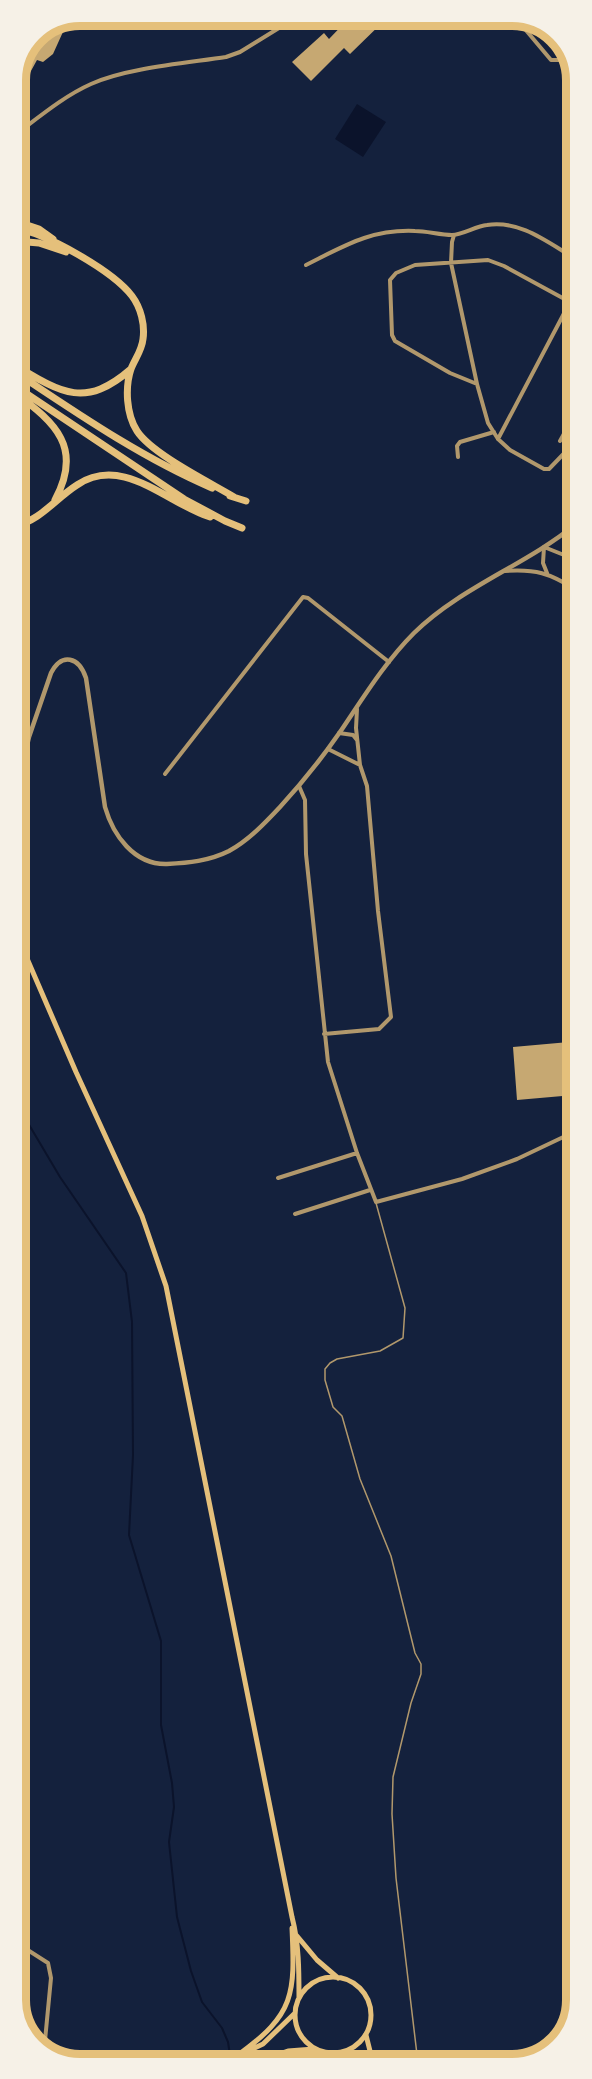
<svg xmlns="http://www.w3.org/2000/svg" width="592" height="2079" viewBox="0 0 592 2079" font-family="Inter,sans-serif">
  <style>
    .water { fill: #0b132b }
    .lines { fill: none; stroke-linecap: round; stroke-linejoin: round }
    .stream { stroke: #0b132b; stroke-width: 2 }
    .building { fill: #c6a872 }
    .service { stroke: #b1986c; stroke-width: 1.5 }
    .minor { stroke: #b1986c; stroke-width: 4 }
    .tertiary { stroke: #b1986c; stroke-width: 4.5 }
    .secondary { stroke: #e5c07b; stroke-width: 5 }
    .primary { stroke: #e5c07b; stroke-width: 5 }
    .motorway { stroke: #e5c07b; stroke-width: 7 }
    .rim { fill: none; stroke: #e5c07b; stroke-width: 8 }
  </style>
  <rect width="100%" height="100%" fill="#14213d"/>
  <!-- water -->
  <path class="water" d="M357,104L386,122L363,157L335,139Z"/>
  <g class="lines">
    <!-- stream -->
    <path class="stream" d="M16,1097L28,1123L60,1177L126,1273L132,1322L133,1455L129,1535L161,1641V1725L172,1783L174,1807L169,1842L177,1917L191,1971L202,2002L222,2028L228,2042L230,2055"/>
  </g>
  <!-- building -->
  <path class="building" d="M81,15L74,27L67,23L53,54L43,62L37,60L15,100V79L34,34Z
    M352,15H403L395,23L389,16L350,54L344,48L311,81L292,62L324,33L329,39Z
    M569,1042L574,1095L517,1100L513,1047Z"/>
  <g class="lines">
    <!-- service -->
    <path class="service" d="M376,1203L405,1308L403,1338L380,1351L337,1359L330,1363L325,1369V1380L333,1407L342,1416L360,1479L391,1556L415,1653L421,1664V1674L411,1703L393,1777L392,1814L396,1878L418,2063"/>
    <!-- minor -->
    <path class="minor" d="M514,16L551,60H558L567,52
      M15,135C39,117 64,96 91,84C126,68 187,63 226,57L240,52L300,15
      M454,235L452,242L451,263L477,384L488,423L498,439L510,450L544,469H549L576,441
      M306,265C344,246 371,229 415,231C427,231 440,235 452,235C462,235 476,226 487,225C521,220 547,242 576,259
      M477,384L450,373L395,341L392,335L390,280L396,273L415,265L488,260L504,266L570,302L576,291
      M498,439L570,302L576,305
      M560,441L576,412
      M458,457L457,446L460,442L494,432
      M576,534L569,564L576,592
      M505,571C536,569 549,573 575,589
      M547,573L543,563L544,547L564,555L568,564
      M339,733L353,735L357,740
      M328,749L360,765L356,728L357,709
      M165,774L303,597L308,598L389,662
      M299,786L305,800L306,854L328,1062L357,1153L376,1202L462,1179L517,1159L576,1131
      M324,1034L379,1029L391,1017L378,911L367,786L360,765
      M278,1178L357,1153
      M295,1214L370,1190
      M16,1754L21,1772L23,1947L48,1963L51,1978L44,2051"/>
    <!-- tertiary -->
    <path class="tertiary" d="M15,765L23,755
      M15,780L21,771L29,737L51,673C62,652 79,657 86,678L105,807C113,835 134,865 167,864C188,863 209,861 229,851C249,840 265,823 280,807C302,783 322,758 340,732C363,698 385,662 414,633C461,587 526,565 576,524"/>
    <!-- secondary -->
    <path class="secondary" d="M366,2035L373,2063
      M333,2054L358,2063"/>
    <!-- primary -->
    <path class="primary" d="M16,933L76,1072L142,1216L166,1286L292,1917C299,1944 299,1970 299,1998
      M297,1936L317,1960L338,1978
      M295 2015a38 38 0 1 1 76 0a38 38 0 1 1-76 0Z
      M250,2050L263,2044L295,2013
      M238,2055C295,2014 295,1994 292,1928
      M223,2063L242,2054
      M252,2063L288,2051L314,2049"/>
    <!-- motorway -->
    <path class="motorway" d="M15,221L39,229L53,239
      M15,228C46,233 113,271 132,296C141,308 145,325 143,339C142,350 135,359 131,369C125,387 126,414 137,431C152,454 209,482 234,497
      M15,241L39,243L66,252
      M15,365C61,393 85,409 131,369
      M15,372C78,414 142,458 212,488
      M15,386L184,499L225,521L242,528
      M15,393C56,423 83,448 55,500
      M230,496L246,501
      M15,526C41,520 55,499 77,485C123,454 168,504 210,517"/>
  </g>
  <!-- crop -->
  <path d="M0 0H592V2079H0ZM80 26H512A54 54 0 0 1 566 80V2000A54 54 0 0 1 512 2054H80A54 54 0 0 1 26 2000V80A54 54 0 0 1 80 26Z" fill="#f6f1e7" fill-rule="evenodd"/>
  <path class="rim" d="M80 26H512A54 54 0 0 1 566 80V2000A54 54 0 0 1 512 2054H80A54 54 0 0 1 26 2000V80A54 54 0 0 1 80 26Z"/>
</svg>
